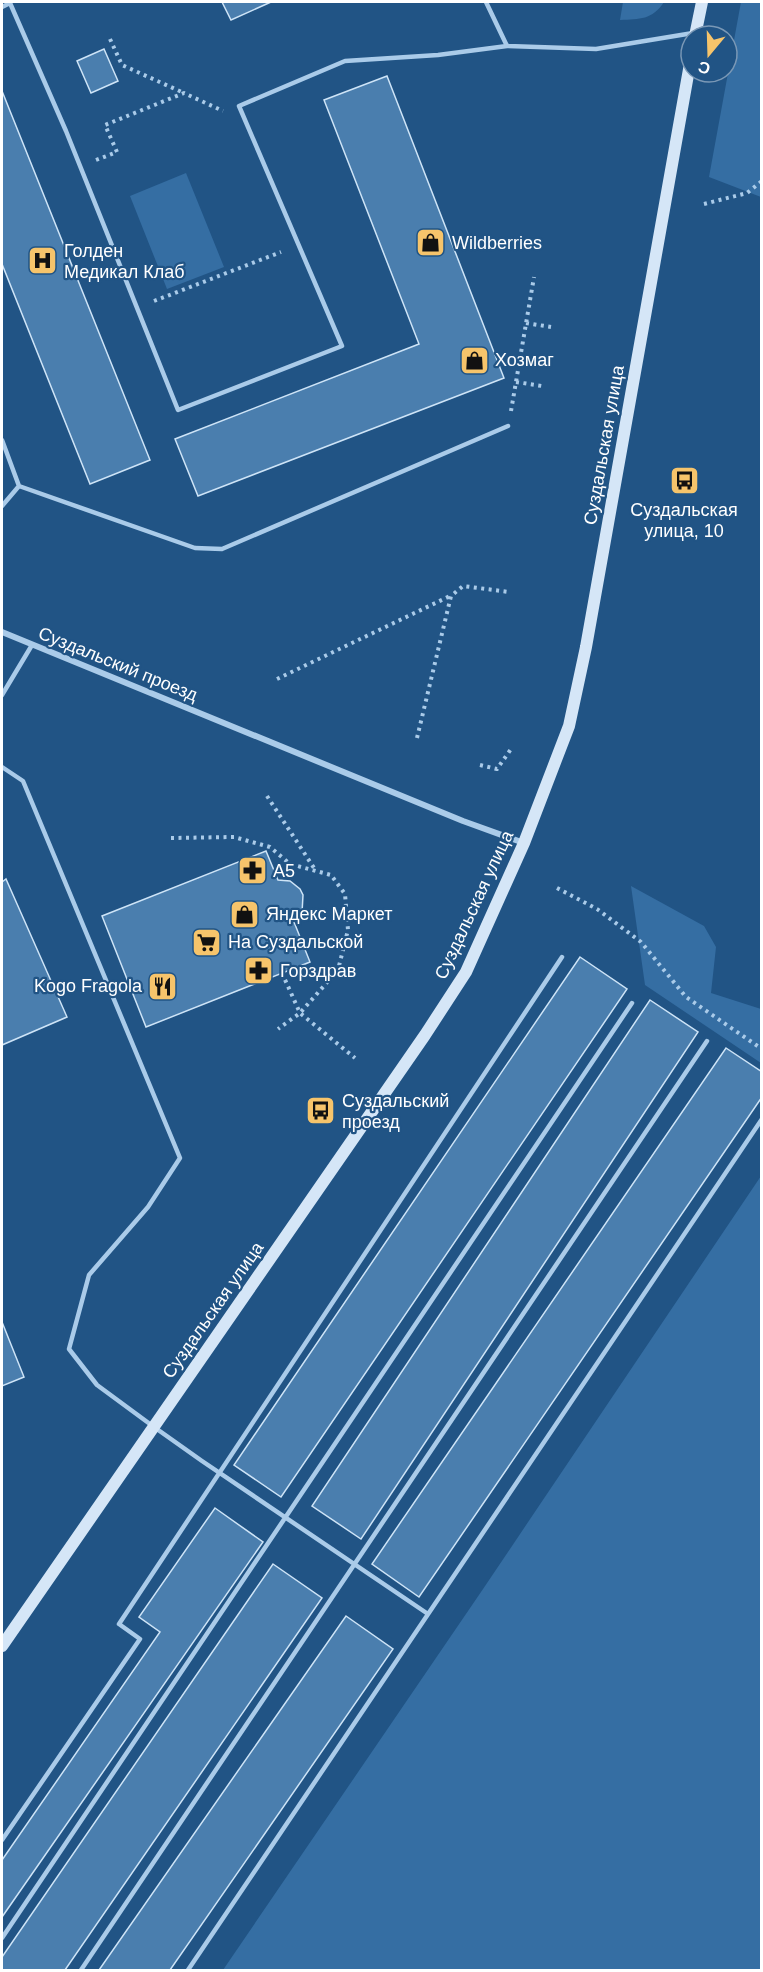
<svg xmlns="http://www.w3.org/2000/svg" width="763" height="1972" viewBox="0 0 763 1972" font-family="Helvetica,sans-serif">
  <style>
    .green { fill: #356ea3 }
    .building { fill: #4a7eae; stroke: #cee4f7; stroke-width: 1.5 }
    .lines { fill: none; stroke-linecap: round; stroke-linejoin: round }
    .path { stroke: #aacbe9; stroke-width: 4; stroke-dasharray: 3 4.5; stroke-linecap: butt }
    .lane { stroke: #aacbe9; stroke-width: 4.5 }
    .street { stroke: #aacbe9; stroke-width: 6 }
    .secondary { stroke: #d5e6f7; stroke-width: 12 }
    .labels { text-anchor: middle; stroke-width: 4.5; stroke-linejoin: round; paint-order: stroke }
    .poi-label { font-size: 18px; fill: #fff; stroke: #215485; text-anchor: start }
    .street-label { font-size: 18px; fill: #fff; stroke: #215485 }
  </style>
  <rect width="100%" height="100%" fill="#215485"/>
  <!-- green -->
  <path class="green" d="M623,2H664C652,20 640,19 620,20Z
    M741,2H761V197L709,177Z
    M186,173L224,267L167,289L130,196Z
    M631,886L704,926L716,947L711,993L761,1009V1063L645,985Z
    M761,1176V1970H223L481,1592Z"/>
  <!-- building -->
  <path class="building" d="M222,2H271L231,20Z
    M104,49L118,81L91,93L77,61Z
    M387,76L504,378L198,496L175,439L419,344L324,100Z
    M2,91L150,460L90,484L2,264Z
    M266,851L278,880L290,881L300,889L303,895L302,913L294,922L310,962L146,1027L102,916Z
    M6,879L67,1017L2,1045V882Z
    M580,957L627,989L281,1497L234,1465Z
    M650,1000L698,1032L361,1539L312,1506Z
    M726,1048L762,1072V1097L419,1597L372,1564Z
    M2,1322L24,1377L2,1386Z
    M215,1508L263,1542L2,1917V1860L160,1632L139,1617Z
    M273,1564L322,1598L65,1970H2V1957Z
    M346,1616L393,1649L170,1970H99Z"/>
  <g class="lines">
    <!-- path -->
    <path class="path" d="M110,39L122,65L184,93
      M96,160L117,152L105,125L184,93L223,111
      M704,204L747,193L762,181
      M154,301L281,252
      M526,323L551,327
      M516,382L542,386
      M511,411L534,277
      M277,679L450,596
      M417,738L451,596L463,586L509,592
      M480,765L497,769L511,749
      M267,796L316,871
      M171,838L234,837L270,847L290,864L331,875L345,894L348,930L338,970L300,1013L278,1029
      M557,888L597,909L641,942L686,997L762,1049
      M282,973L300,1013L355,1058"/>
    <!-- lane -->
    <path class="lane" d="M486,2L507,46
      M2,7L10,3L66,131L178,410L342,346L239,106L345,61L438,55L507,46L596,49L693,33
      M2,440L19,486L195,548L222,549L508,426
      M2,506L19,486
      M2,695L32,645
      M2,767L23,781L180,1158L148,1207L89,1275L69,1349L97,1385L154,1427L202,1461L428,1614
      M2,1840L140,1639L119,1624L562,957
      M2,1938L632,1003
      M81,1970L707,1041
      M188,1970L762,1119"/>
    <!-- street -->
    <path class="street" d="M2,632L463,821L524,843"/>
    <!-- secondary -->
    <path class="secondary" d="M695,36L702,2
      M2,1646L425,1035L466,972L524,843L569,726L586,647L691,58"/>
  </g>
  <!-- icons -->
  <defs>
    <symbol id="shop-square" viewBox="-11 -11 22 22"><rect x="-9" y="-9" width="18" height="18" rx="4" fill="#f6c46b" stroke="#215485"/><path d="M-5-2.5h2.3a2.7 3.5 0 0 1 5.4 0H5L5.5 6h-11ZM-1.5-2.5h3a1.5 2.3 0 0 0-3 0Z" fill="#111"/></symbol>
    <symbol id="hospital-square" viewBox="-11 -11 22 22"><rect x="-9" y="-9" width="18" height="18" rx="4" fill="#f6c46b" stroke="#215485"/><path d="M-5-5h3v3.5h4V-5h3V5h-3V1.5h-4V5h-3Z" fill="#111"/></symbol>
    <symbol id="bus-square" viewBox="-11 -11 22 22"><rect x="-9" y="-9" width="18" height="18" rx="4" fill="#f6c46b" stroke="#215485"/><path d="M-5-6H5V4H4V6H2V4H-2V6H-4V4H-5ZM-3.5-4V0h7V-4ZM-3.5 1.2v1.5H-2V1.2ZM2 1.2v1.5H3.5V1.2Z" fill="#111"/></symbol>
    <symbol id="pharmacy-square" viewBox="-11 -11 22 22"><rect x="-9" y="-9" width="18" height="18" rx="4" fill="#f6c46b" stroke="#215485"/><path d="M-2-6h4v4h4v4h-4v4h-4v-4h-4v-4h4Z" fill="#111"/></symbol>
    <symbol id="supermarket-square" viewBox="-11 -11 22 22"><rect x="-9" y="-9" width="18" height="18" rx="4" fill="#f6c46b" stroke="#215485"/><path d="M-6-5.5h2.5l.6 2H6L4.5 2H-2.5L-4.4-4H-6ZM-1.5 3.2a1.3 1.3 0 1 0 .1 0ZM3 3.2a1.3 1.3 0 1 0 .1 0Z" fill="#111"/></symbol>
    <symbol id="restaurant-square" viewBox="-11 -11 22 22"><rect x="-9" y="-9" width="18" height="18" rx="4" fill="#f6c46b" stroke="#215485"/><path d="M-5-6h1v4h1v-4h1v4h1v-4h1v5L-1.5 .5V6h-2V.5L-5-1ZM5-6V6H3V1.5H1.5Q1.5-4 5-6Z" fill="#111"/></symbol>
  </defs>
  <g fill-rule="evenodd">
    <use href="#shop-square" x="414" y="226" width="33" height="33"/>
    <use href="#hospital-square" x="26" y="244" width="33" height="33"/>
    <use href="#shop-square" x="458" y="344" width="33" height="33"/>
    <use href="#bus-square" x="668" y="464" width="33" height="33"/>
    <use href="#pharmacy-square" x="236" y="854" width="33" height="33"/>
    <use href="#shop-square" x="228" y="898" width="33" height="33"/>
    <use href="#supermarket-square" x="190" y="926" width="33" height="33"/>
    <use href="#pharmacy-square" x="242" y="954" width="33" height="33"/>
    <use href="#restaurant-square" x="146" y="970" width="33" height="33"/>
    <use href="#bus-square" x="304" y="1094" width="33" height="33"/>
  </g>
  <g class="labels">
    <!-- poi labels -->
    <g class="poi-label">
      <text x="452" y="249">Wildberries</text>
      <text x="64" y="257">Голден<tspan x="64" dy="21">Медикал Клаб</tspan></text>
      <text x="495" y="366">Хозмаг</text>
      <text x="684" y="516" text-anchor="middle">Суздальская<tspan x="684" dy="21">улица, 10</tspan></text>
      <text x="273" y="877">А5</text>
      <text x="266" y="920">Яндекс Маркет</text>
      <text x="228" y="948">На Суздальской</text>
      <text x="280" y="977">Горздрав</text>
      <text x="142" y="992" text-anchor="end">Kogo Fragola</text>
      <text x="342" y="1107">Суздальский<tspan x="342" dy="21">проезд</tspan></text>
    </g>
    <!-- street labels -->
    <g class="street-label">
      <text transform="translate(604 445) rotate(-80)" y="6">Суздальская улица</text>
      <text transform="translate(118 664) rotate(22)" y="6">Суздальский проезд</text>
      <text transform="translate(474 905) rotate(-65)" y="6">Суздальская улица</text>
      <text transform="translate(213 1310) rotate(-55)" y="6">Суздальская улица</text>
    </g>
  </g>
  <!-- border -->
  <rect width="763" height="1972" fill="none" stroke="#ffffff" stroke-width="6"/>
  <!-- north arrow -->
  <g transform="translate(709 54) rotate(199)"><circle r="28" fill="#215485" stroke="#7a98b6" stroke-width="1.5"/>
  <path d="M0-4.5L10 22L0 15L-10 22Z" fill="#f6c46b"/>
  <text y="-9" font-size="16" font-weight="bold" text-anchor="middle" fill="#ffffff">С</text>
  </g>
</svg>
